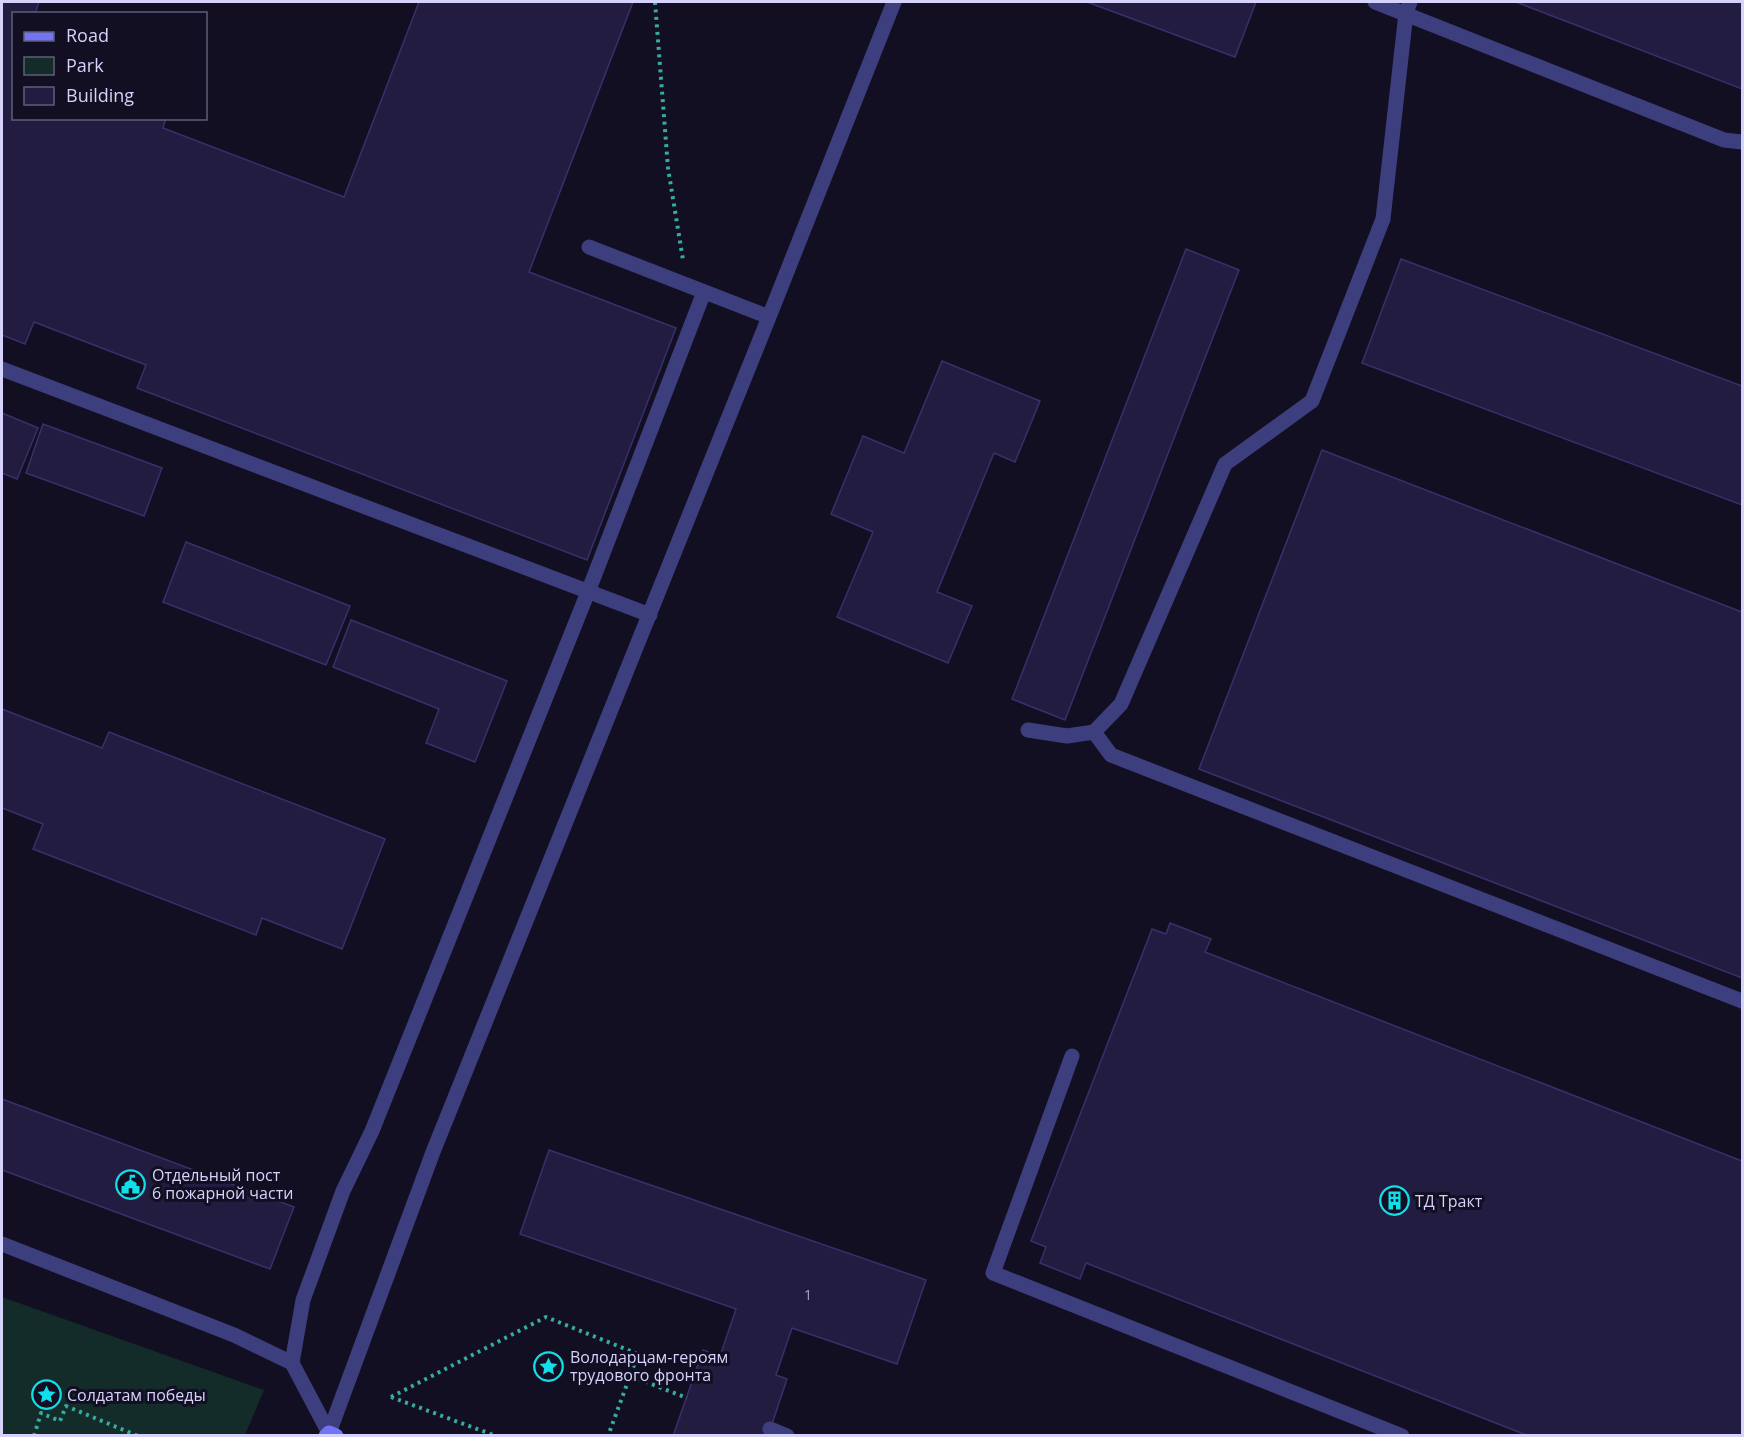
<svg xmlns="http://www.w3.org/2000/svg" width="1744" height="1437" viewBox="0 0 1744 1437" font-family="'Open Sans',sans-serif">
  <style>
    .green { fill: #132b29 }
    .building { fill: #221c41; stroke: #39306b; stroke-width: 1.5 }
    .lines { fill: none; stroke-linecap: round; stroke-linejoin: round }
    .path { stroke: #37ab9e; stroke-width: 4; stroke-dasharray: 3 4.5; stroke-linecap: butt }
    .lane { stroke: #3d3e7d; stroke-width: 15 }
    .secondary { stroke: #7074f5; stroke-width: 15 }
    .labels { text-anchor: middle; stroke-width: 6; stroke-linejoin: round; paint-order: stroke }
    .number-label { font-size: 14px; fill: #a8a4cd }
    .poi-label { font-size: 16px; fill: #d5d2fc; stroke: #110f21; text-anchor: start }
  </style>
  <rect width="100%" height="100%" fill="#110f21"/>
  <!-- green -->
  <path class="green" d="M2,1297L264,1390L245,1435H2Z"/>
  <!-- building -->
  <path class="building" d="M2,2H39L35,14H14V118H166L163,128L344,197L419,2H633L529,272L676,328L587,560L137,388L146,365L34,322L25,344L2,335Z
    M1087,2H1256L1235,57Z
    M1516,2H1742V89Z
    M1186,249L1239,270L1065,720L1012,699Z
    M1401,259L1742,386V505L1362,363Z
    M942,361L1040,401L1015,462L994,453L937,592L972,606L948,663L837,617L873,532L831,514L863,436L904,453Z
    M2,413L38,428L17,479L2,473Z
    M43,424L162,468L144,516L26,473Z
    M1322,450L1742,612V978L1199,769Z
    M186,542L350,606L326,665L163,602Z
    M351,620L507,681L475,762L426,743L439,709L333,667Z
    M2,709L102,748L109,732L385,839L342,949L262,918L256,935L33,849L43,824L2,808Z
    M1170,923L1211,939L1205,952L1742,1161V1436H1529L1086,1263L1080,1279L1040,1263L1046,1247L1031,1241L1152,929L1166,934Z
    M2,1099L294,1207L270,1269L2,1170Z
    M549,1150L926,1280L897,1364L792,1328L776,1375L787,1379L768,1436H673L703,1350L720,1356L736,1309L520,1234Z"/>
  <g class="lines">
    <!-- path -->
    <path class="path" d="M655,2L668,168L683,260
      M631,1376L687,1398
      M391,1397L546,1317L638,1354L608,1436
      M391,1397L496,1436
      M34,1436L41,1413L60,1421L66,1406L138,1436"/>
    <!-- lane -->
    <path class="lane" d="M1375,2L1724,140L1742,142
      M1410,2L1406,13L1383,219L1312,401L1225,464L1121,704L1094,732L1111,755L1742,1001
      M589,247L769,317
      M2,369L650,615
      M1028,730L1067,736L1094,732
      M1072,1056L993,1273L1402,1436
      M2,1244L234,1335L292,1363L329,1433
      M292,1363L303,1300L343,1191L372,1131L588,592L704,292
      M770,1429L787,1436
      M329,1433L433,1152L769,317L894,2"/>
    <!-- secondary -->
    <path class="secondary" d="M326,1436L329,1433L336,1436"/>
  </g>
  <!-- icons -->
  <defs>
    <symbol id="civic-ring" viewBox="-11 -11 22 22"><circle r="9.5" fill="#110f21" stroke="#10dfea" stroke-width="1.5"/><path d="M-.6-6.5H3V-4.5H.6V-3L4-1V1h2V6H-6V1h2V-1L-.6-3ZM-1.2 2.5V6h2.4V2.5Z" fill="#10dfea"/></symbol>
    <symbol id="building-ring" viewBox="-11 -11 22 22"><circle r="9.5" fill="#110f21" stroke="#10dfea" stroke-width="1.5"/><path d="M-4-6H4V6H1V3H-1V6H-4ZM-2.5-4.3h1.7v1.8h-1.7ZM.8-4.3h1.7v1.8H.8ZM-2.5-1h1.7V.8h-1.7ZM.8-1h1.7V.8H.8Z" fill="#10dfea"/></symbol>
    <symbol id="sight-ring" viewBox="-11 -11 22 22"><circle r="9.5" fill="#110f21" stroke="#10dfea" stroke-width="1.5"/><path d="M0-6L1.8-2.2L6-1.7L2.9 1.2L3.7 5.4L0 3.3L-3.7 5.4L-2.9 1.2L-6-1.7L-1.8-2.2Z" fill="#10dfea"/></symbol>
  </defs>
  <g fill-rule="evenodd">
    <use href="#civic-ring" x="114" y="1168" width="33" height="33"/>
    <use href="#building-ring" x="1378" y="1184" width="33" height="33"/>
    <use href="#sight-ring" x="532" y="1350" width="33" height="33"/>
    <use href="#sight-ring" x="30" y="1378" width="33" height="33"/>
  </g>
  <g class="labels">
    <!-- number labels -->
    <g class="number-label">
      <text x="808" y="1300">1</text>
    </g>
    <!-- poi labels -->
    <g class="poi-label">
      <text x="152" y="1181">Отдельный пост<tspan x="152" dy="18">6 пожарной части</tspan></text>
      <text x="1415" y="1207">ТД Тракт</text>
      <text x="570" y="1363">Володарцам-героям<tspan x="570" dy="18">трудового фронта</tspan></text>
      <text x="67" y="1401">Солдатам победы</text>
    </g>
  </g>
  <!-- border -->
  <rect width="1744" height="1437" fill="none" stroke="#d5d2fc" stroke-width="6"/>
  <!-- legend -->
  <rect x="12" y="12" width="195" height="108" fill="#110f21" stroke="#5f5d79" stroke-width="1.5"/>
  <rect x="24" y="32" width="30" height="9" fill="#7074f5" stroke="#5f5d79" stroke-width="1.5"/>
  <text x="66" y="42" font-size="18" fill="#d5d2fc">Road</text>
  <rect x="24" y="57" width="30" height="18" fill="#132b29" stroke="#5f5d79" stroke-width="1.5"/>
  <text x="66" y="72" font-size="18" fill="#d5d2fc">Park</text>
  <rect x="24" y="87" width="30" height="18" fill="#221c41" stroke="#5f5d79" stroke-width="1.5"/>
  <text x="66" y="102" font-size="18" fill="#d5d2fc">Building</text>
</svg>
